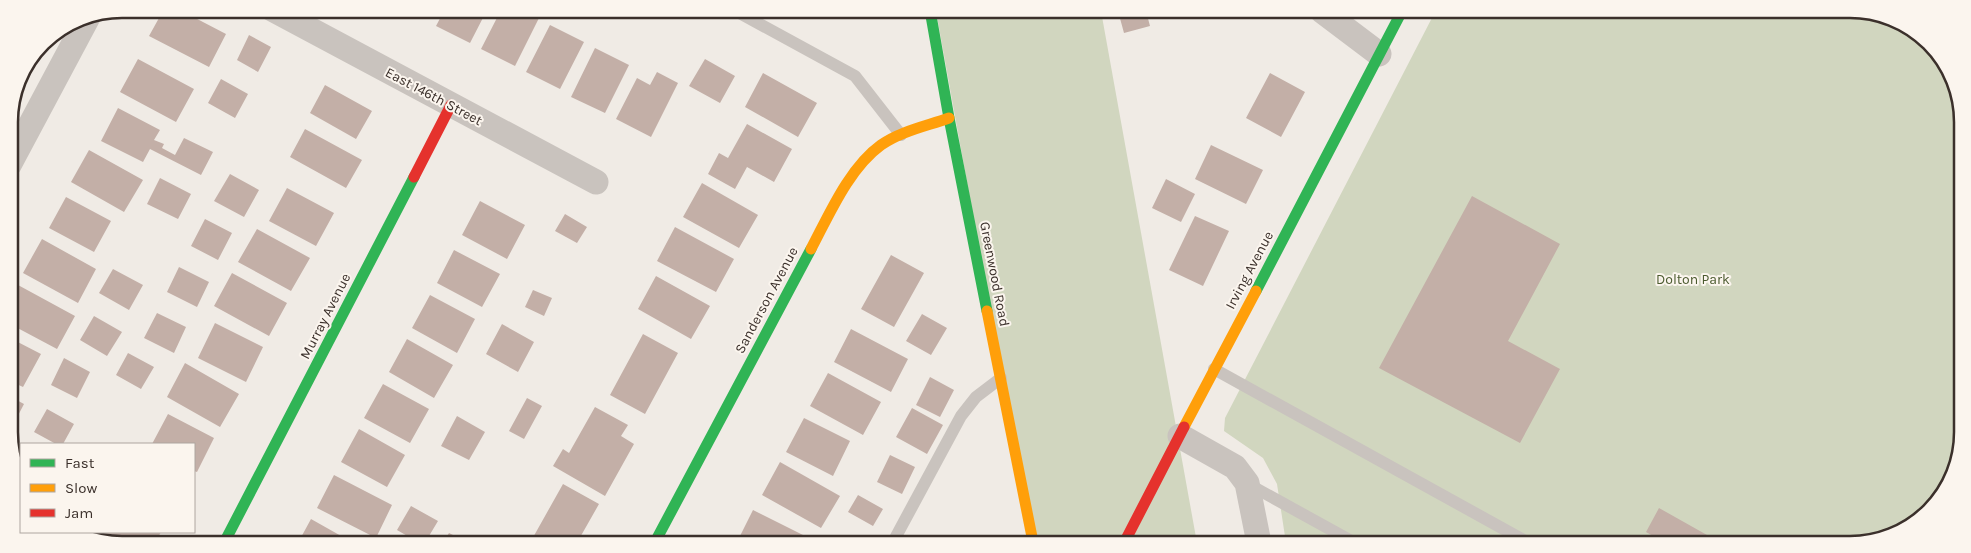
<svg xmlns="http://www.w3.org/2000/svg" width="1971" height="553" viewBox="0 0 1971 553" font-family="Karla,sans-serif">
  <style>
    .green { fill: #d1d6bf }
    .building { fill: #c3afa7 }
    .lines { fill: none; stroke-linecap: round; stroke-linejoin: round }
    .lane { stroke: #c9c3be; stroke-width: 12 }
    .street { stroke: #c9c3be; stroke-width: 25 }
    .fast { stroke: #30b455; stroke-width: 11 }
    .slow { stroke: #ff9f0a; stroke-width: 11 }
    .jam { stroke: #e5322d; stroke-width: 11 }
    .labels { text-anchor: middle; stroke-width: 4; stroke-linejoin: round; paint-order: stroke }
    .street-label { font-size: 14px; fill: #3b302b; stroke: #fbf5ee }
    .park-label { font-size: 14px; fill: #4a5a2e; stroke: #fbf5ee }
    .rim { fill: none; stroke: #3b302b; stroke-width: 2.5 }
  </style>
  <rect width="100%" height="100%" fill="#f0ebe5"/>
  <!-- green -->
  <path class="green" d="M936,11H1101L1197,543L1032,542Z
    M1435,12L1879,13L1934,47L1960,99L1958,461L1924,517L1857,544L1286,543L1277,484L1263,458L1224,431L1225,418Z"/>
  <!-- building -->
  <path class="building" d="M164,9H178L226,34L209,67L149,36Z
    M405,9H430L425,19Z
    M445,9L485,10H487L470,43L436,26Z
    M501,10H532L541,14L515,66L481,49Z
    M1118,11H1146L1150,26L1124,33Z
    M550,25L584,42L560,89L526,72Z
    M249,35L271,47L258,72L237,60Z
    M595,48L629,65L605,113L571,97Z
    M138,59L194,89L176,122L120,92Z
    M705,59L735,76L720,103L689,86Z
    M657,72L678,83L651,137L616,119L637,78L650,85Z
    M763,73L817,103L798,137L745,107Z
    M1270,73L1305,92L1281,137L1246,118Z
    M221,79L248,94L235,118L208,103Z
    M325,85L372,111L356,139L310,113Z
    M118,108L160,130L154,140L164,144L162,148L175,155L184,138L213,152L201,175L150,149L143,162L101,141Z
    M747,124L792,149L774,182L747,167L735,189L708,174L719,153L728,158Z
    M305,129L362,160L346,188L290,157Z
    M1211,145L1263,170L1246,204L1195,179Z
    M89,150L143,180L124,212L71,182Z
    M230,174L259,190L244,217L214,201Z
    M160,178L191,194L178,219L147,204Z
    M1166,179L1195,194L1181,222L1152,208Z
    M702,183L758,215L739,248L683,217Z
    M287,188L334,213L316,246L269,221Z
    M1472,196L1560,244L1508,341L1560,369L1520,443L1379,368Z
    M66,197L111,221L94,252L49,228Z
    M480,201L525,225L507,259L462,235Z
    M565,214L587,227L577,243L555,231Z
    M1195,216L1229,231L1203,286L1169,270Z
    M205,219L232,233L218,260L191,246Z
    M675,227L734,259L716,292L657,261Z
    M257,229L310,258L291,291L238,262Z
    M42,239L96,269L78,303L23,273Z
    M454,250L500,274L482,307L437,283Z
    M891,255L924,273L894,327L861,309Z
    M179,267L209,282L197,307L167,292Z
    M113,269L143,285L129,310L99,293Z
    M232,273L287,303L269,336L214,306Z
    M656,276L710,306L691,339L638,309Z
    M18,285L75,316L57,349L10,324V299Z
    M533,290L552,298L544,316L525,307Z
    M430,295L475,319L457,353L412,328Z
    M157,313L186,327L174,353L144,338Z
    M922,314L947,328L931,355L906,341Z
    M94,316L122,332L107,356L80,340Z
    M215,323L263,347L246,382L198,358Z
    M502,324L534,342L518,372L486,354Z
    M851,329L908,359L891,392L834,362Z
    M643,334L678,353L645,414L610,395Z
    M10,338L41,354L23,387L10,381Z
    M407,339L453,365L434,398L389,372Z
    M128,353L154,367L141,389L116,375Z
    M64,358L90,372L77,398L51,385Z
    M185,363L239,394L220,427L167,397Z
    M828,373L881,402L863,435L810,406Z
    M930,377L954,390L940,417L916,405Z
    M383,384L429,409L410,443L364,418Z
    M11,397L24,404L11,429Z
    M527,398L542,406L524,439L509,431Z
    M595,407L628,425L621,436L634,444L605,496L553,466L563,449L569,453Z
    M912,408L943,425L927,454L896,437Z
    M47,409L74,424L63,444H56L34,432Z
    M168,414L214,438L197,472L194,471V444H152Z
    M457,416L485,432L469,460L441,446Z
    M804,418L850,441L833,476L786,452Z
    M359,429L405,455L387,487L341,462Z
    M890,455L915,467L902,494L877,482Z
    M21,459V475L17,466Z
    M780,462L840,496L821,528L762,495Z
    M334,475L392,505L376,538L317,508Z
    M563,484L599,504L578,541H531Z
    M858,495L883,509L873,526L848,512Z
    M411,506L438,521L426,541H416L397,530Z
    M1659,508L1723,544H1667L1646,532Z
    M753,510L807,537L805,542H737Z
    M311,519L350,541H299Z
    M94,532H161L156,541H110Z
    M449,533L465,541H444Z"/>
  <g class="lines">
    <!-- lane -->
    <path class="lane" d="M734,10L855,76L901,135
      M1214,369L1529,543
      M1248,484L1355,543
      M893,542L961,416L976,397L1001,378"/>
    <!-- street -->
    <path class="street" d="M272,9L596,182
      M1322,11L1379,54
      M9,165L89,15
      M1180,436L1235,467L1247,483L1259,543"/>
    <!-- fast -->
    <path class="fast" d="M930,10L949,118L987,311
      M1256,291L1402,11
      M225,541L414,177
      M655,542L811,249"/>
    <!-- slow -->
    <path class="slow" d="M811,249C829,215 849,168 881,145C901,131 927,126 949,118
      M987,311L1033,542
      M1184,427L1256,291"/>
    <!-- jam -->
    <path class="jam" d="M414,177L451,105
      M1124,543L1184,427"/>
  </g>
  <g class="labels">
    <!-- street labels -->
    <g class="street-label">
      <text transform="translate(434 96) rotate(28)" y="5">East 146th Street</text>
      <text transform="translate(1249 270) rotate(-62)" y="5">Irving Avenue</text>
      <text transform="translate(995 274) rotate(79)" y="5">Greenwood Road</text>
      <text transform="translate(766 300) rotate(-62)" y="5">Sanderson Avenue</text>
      <text transform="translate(325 316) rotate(-63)" y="5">Murray Avenue</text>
    </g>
    <!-- park labels -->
    <g class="park-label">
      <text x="1693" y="284">Dolton Park</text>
    </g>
  </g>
  <!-- crop -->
  <path d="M0 0H1971V553H0ZM122 18H1850A104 104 0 0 1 1954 122V432A104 104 0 0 1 1850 536H122A104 104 0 0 1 18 432V122A104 104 0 0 1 122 18Z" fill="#fbf5ee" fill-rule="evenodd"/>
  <path class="rim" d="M122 18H1850A104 104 0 0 1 1954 122V432A104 104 0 0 1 1850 536H122A104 104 0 0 1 18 432V122A104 104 0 0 1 122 18Z"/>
  <!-- legend -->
  <rect x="20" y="443" width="175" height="90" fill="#fbf5ee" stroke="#aea6a0"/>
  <rect x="30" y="459" width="25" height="8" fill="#30b455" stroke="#aea6a0"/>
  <text x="65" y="468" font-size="15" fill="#3b302b">Fast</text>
  <rect x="30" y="484" width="25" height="8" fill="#ff9f0a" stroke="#aea6a0"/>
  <text x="65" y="493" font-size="15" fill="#3b302b">Slow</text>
  <rect x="30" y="509" width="25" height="8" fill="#e5322d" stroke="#aea6a0"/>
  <text x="65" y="518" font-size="15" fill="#3b302b">Jam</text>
</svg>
